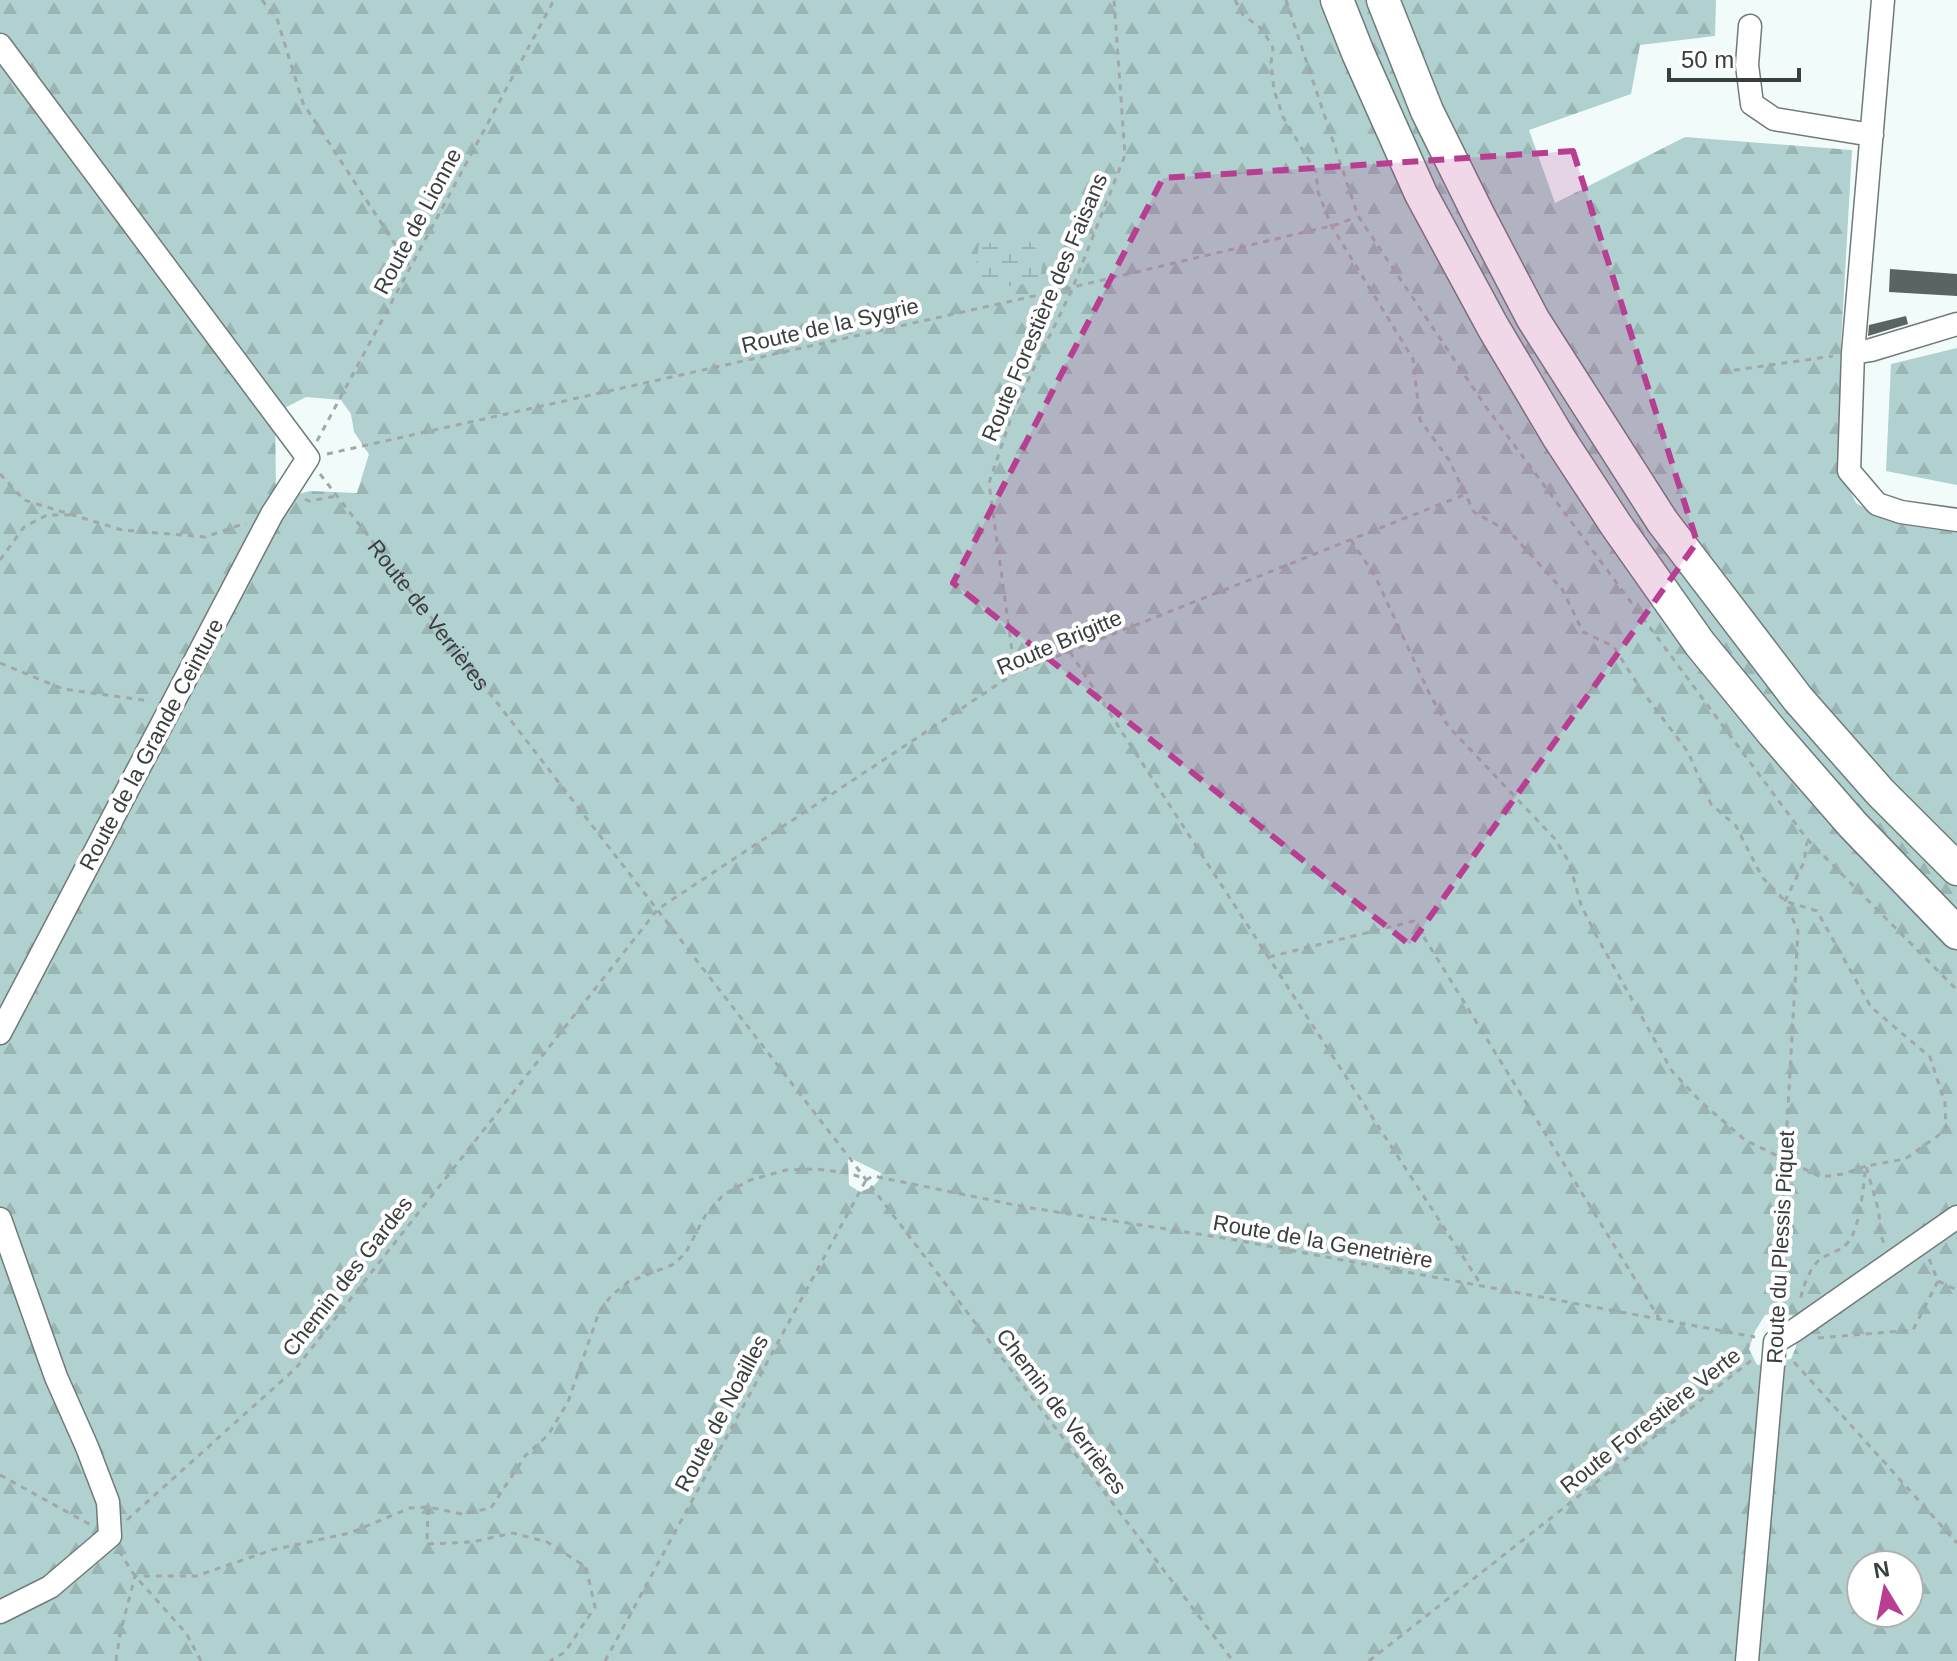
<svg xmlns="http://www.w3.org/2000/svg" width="1957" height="1661" viewBox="0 0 1957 1661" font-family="Helvetica,sans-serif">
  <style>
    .forest { fill: url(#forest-firs); fill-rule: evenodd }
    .wetland { fill: url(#wetland-marsh) }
    .building { fill: #5a6463 }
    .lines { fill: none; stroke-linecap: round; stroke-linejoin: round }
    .minor-casing { stroke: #707a7a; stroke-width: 25 }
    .highway-casing { stroke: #707a7a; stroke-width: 35 }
    .path { stroke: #a0a9a8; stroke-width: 3; stroke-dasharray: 6 6; stroke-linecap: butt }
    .minor { stroke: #fff; stroke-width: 22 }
    .highway { stroke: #fff; stroke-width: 32 }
    .marked { fill: #b83e91; fill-opacity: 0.2; stroke: #b83e91; stroke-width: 6; stroke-dasharray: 16 10; stroke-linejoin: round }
    .labels { text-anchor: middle; stroke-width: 8; stroke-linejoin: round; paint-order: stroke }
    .street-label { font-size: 22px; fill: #393e3e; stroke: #fff }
  </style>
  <defs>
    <pattern id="forest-firs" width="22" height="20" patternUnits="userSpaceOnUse" patternTransform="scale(2)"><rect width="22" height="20" fill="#b0d1cf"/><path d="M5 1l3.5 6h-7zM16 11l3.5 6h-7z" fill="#98b4b3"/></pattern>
    <pattern id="wetland-marsh" width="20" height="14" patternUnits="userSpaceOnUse" patternTransform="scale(2)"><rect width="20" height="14" fill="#b0d1cf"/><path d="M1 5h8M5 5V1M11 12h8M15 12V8" fill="none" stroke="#98b4b3"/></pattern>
  </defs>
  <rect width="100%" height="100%" fill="#f0fbfa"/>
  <!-- forest -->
  <path class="forest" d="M0,0H1716L1715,36L1640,45L1631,94L1529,130L1555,203L1685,137L1852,150L1841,344L1839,467L1856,503L1889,521L1957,531V1661H0ZM306,397L341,400L351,414L354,432L369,454L357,493L310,491L282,498L276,490L275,413ZM848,1157L881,1173C879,1185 870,1188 860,1192L849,1185ZM1777,1313L1794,1316L1796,1347L1791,1359L1757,1365L1749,1349L1755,1331L1765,1315ZM1861,1565H1909V1613H1861Z
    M1957,348V485L1886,471L1891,364Z"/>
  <!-- wetland -->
  <path class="wetland" d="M1027,239L1043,256L1040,281L985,291L976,267L979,244Z"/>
  <!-- building -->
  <path class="building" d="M1890,269L1957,274V296L1889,292Z
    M1906,316L1908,324L1868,336L1869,325Z"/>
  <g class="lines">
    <defs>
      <path id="minor" d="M1883,0L1853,353L1849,471L1877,504L1901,512L1957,520
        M1750,26L1747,65L1752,104L1774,119L1872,135
        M0,45L308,458L272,514L0,1033
        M1853,353L1871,350L1957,324
        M0,1219L56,1377L87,1447L108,1502L110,1536L50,1587L0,1612
        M1747,1661L1775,1342L1795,1330L1957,1217"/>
      <path id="highway" d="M1337,0L1358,53L1421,194L1493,327L1559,438L1616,525L1700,644L1773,733L1853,825L1957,933
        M1383,0L1427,111L1480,218L1533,319L1662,521L1798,699L1880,792L1957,869"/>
    </defs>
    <!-- minor casing -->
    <use href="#minor" class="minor-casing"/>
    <!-- highway casing -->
    <use href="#highway" class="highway-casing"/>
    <!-- path -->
    <g class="path">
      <path d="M262,0L277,19L303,103L410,267"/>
      <path d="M1235,0L1243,15L1262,29L1273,48L1271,63L1274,90L1283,117L1316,172L1318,192L1331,225L1413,359L1420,420L1449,460L1474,512L1511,533L1562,589L1583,632L1613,646L1642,691L1688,752L1711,804L1736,826L1762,877L1785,901L1817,911L1871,1007L1930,1057L1945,1103L1946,1130L1905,1159L1866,1166L1879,1212L1880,1234L1884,1243"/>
      <path d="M1286,0L1358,216L1486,407L1807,839L1957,990"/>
      <path d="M1722,372L1833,356"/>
      <path d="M317,441L554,0"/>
      <path d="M327,454L1052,292L1339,224L1356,217"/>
      <path d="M0,474L24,500L122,530L205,537L246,523"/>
      <path id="s1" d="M320,474L848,1156L1233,1661"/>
      <path d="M305,499L309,501L337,496"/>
      <path d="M1351,540L1375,576L1430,695L1448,726L1555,839L1569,862L1581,905L1596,935L1672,1071L1700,1101L1745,1140L1821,1177L1843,1174L1866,1166C1863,1186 1861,1224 1849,1241C1842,1251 1832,1252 1822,1258C1811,1264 1801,1290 1800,1303"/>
      <path d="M0,560L24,527L47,515H70"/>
      <path d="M1070,652L1482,1286"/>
      <path d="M0,663L63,689L150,701"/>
      <path d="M1015,673L989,483L1014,409L1071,292L1125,155L1114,0"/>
      <path d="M1269,957L1414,921L1659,1318"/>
      <path d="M866,1180L873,1176L1025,1207L1230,1239L1755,1337"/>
      <path d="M1929,1259L1938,1281L1957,1290"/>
      <path d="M1776,1318L1798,931L1785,901L1804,862L1807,842"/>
      <path d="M1818,1338L1913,1330L1938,1281"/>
      <path d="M1794,1362L1957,1543"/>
      <path d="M0,1475L91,1525"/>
      <path d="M428,1509L427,1544L472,1542L513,1533L547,1542L586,1567L595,1607L565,1652L550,1661"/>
      <path d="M127,1520L296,1368L658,909L1015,673L1466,494"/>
      <path d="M119,1551L135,1576L186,1633L201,1661"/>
      <path d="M116,1661L120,1634L135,1576H196L272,1550L350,1533L410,1508L428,1507L462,1514L491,1508L525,1456L548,1435L568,1402L599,1312L611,1296L628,1282L672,1265L685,1254L705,1216L723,1195L750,1180L786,1170L816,1169L848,1173L863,1178"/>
      <path d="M605,1661L866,1180"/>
      <path d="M1369,1661L1753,1359"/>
    </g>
    <!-- minor -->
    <use href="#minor" class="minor"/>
    <!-- highway -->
    <use href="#highway" class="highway"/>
  </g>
  <!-- marked area -->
  <path class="marked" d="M1573,151L1697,542L1410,945L953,583L1163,178Z"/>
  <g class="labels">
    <!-- street labels -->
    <g class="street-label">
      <text transform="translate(417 221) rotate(-62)" y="8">Route de Lionne</text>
      <text transform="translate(1044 307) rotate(-67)" y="8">Route Forestière des Faisans</text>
      <text transform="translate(830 325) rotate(-13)" y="8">Route de la Sygrie</text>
      <text dy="8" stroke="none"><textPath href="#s1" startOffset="178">Route de Verrières</textPath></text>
      <text transform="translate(1059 642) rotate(-23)" y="8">Route Brigitte</text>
      <text transform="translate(151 744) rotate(-62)" y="8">Route de la Grande Ceinture</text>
      <text transform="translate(1323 1241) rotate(10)" y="8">Route de la Genetrière</text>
      <text transform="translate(1780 1247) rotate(-87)" y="8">Route du Plessis Piquet</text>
      <text transform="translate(347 1276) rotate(-52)" y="8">Chemin des Gardes</text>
      <text transform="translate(1062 1411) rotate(53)" y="8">Chemin de Verrières</text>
      <text transform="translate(721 1413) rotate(-62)" y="8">Route de Noailles</text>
      <text transform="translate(1650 1420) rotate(-38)" y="8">Route Forestière Verte</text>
    </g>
  </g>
  <!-- north arrow -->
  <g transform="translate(1885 1589) rotate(350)"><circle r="38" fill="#ffffff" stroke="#b0b2b2" stroke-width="2"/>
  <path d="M0-6L14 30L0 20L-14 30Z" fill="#b83e91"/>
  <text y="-12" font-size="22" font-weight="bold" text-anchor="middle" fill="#393e3e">N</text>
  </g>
  <!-- scale -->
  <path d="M1669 68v12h130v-12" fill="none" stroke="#393e3e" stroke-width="4"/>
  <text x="1681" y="68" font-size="24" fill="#393e3e" stroke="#ffffff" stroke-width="6" paint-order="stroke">50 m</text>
</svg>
